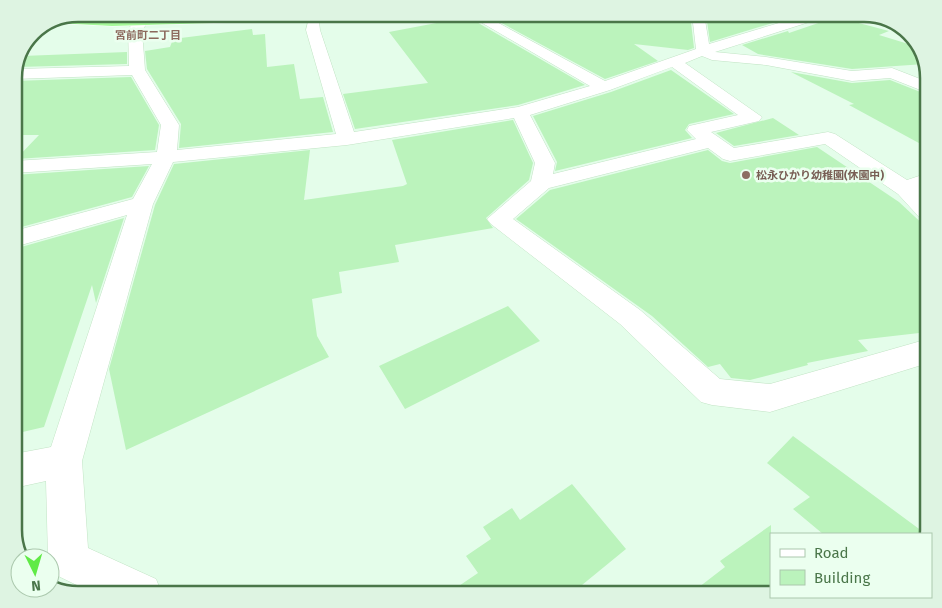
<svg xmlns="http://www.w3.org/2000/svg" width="942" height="608" viewBox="0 0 942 608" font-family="'Fira Sans','Noto Sans JP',sans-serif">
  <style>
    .building { fill: #bbf3bc }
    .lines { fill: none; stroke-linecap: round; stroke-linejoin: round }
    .street-casing { stroke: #c2e4c5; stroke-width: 1 }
    .highway-casing { stroke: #fff; stroke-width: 1 }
    .street { fill: #fff; fill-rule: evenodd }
    .highway { fill: #a5f999; fill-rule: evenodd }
    .education-dot { fill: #8d6e63; stroke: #ebffef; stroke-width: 2 }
    .labels { text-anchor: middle; stroke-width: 5; stroke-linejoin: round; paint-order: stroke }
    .far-neighbourhood-label { font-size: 11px; font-weight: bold; fill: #8c695c; stroke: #ebffef }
    .far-education-label { font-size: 11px; font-weight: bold; fill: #785e54; stroke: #ebffef; text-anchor: start }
    .rim { fill: none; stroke: #4a7649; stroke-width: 2.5 }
  </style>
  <rect width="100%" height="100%" fill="#e4fdea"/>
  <!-- building -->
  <path class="building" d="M485,14H690L694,48L688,50L634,44L658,61L605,79Z
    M706,14H772L779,21L710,42Z
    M468,17L585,85L518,105L355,129L343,94L428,83L389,32Z
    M836,17L889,31L879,35L915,46L912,47L920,50L925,64L852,69L758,54L742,45L788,31L789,33Z
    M252,29L253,35L265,34L267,67L294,64L300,99L323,97L333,132L179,148L181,124L147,69L145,51L170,47L173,39Z
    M127,52V64L17,67L22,56Z
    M671,70L734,114L689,124L685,130L692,138L555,171L557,162L533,116L611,92Z
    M791,72L852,83L890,80L928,95V148L849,105L854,104Z
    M131,77L159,125L155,150L16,159L39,135H14V81Z
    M773,118L799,135L734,146L716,133Z
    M513,120L533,163L529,180L486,218L493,228L395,245L399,262L339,272L342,293L312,299L317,336L329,357L126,450L109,369L155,205L174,164L310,150L304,200L403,186L407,184L392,140Z
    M817,147L899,202L928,229V332L858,340L868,351L807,363L808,365L750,380L731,378L720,364L708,367L652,316L516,219L550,190L708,150L722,161L730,163Z
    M149,166L132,197L14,229V175Z
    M124,218L96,303L92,285L44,427L14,434V249Z
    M508,306L540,341L405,409L379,366Z
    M793,436L926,534H823L793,509L810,497L767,463Z
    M572,484L626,549L571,594H447L478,573L466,556L491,539L483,527L512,508L520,520Z
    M771,525V594H690L725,567L720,561Z"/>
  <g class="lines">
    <defs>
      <path id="street" d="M310,14H318L320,30L354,132L518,107L590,86L467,14H482L605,81L696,49L692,14H704L709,44L809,14H827L825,17L715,52L766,57L852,71L892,68L928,82V93L890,78L852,81L766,65L712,60L702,56L685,63L762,117L759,121L711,132L734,148L828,132L835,134L907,180L928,173V187L920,191L928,200V220L920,218L898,194L825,144L730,161L723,159L708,148L549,188L513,219L640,310L720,379L770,384L928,339V363L770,412L712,405L701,402L620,324L491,224L487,219L531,181L535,163L514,118L347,145L173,162L153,204L82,461L88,548L156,579L162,594H95L54,574L50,558H48L46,481L14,488V454L51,447L127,215L14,247V231L133,199L152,164L14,173V161L157,152L161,125L132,75L14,79L16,69L129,66L128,29L138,18L143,17L149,21L142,30L145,70L179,125L177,150L336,134L306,30ZM672,67L738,115L689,126L687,130L696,139L553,174L555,163L530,115L610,90Z"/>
      <path id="highway" d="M260,14H384L378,18L112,26L55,23L70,17Z"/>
    </defs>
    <!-- street casing -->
    <use href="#street" class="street-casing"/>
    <!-- highway casing -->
    <use href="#highway" class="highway-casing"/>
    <!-- street -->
    <use href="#street" class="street"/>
    <!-- highway -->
    <use href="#highway" class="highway"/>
  </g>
  <!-- markers -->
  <circle class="education-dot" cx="746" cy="175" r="5"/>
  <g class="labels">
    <!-- far-neighbourhood labels -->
    <g class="far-neighbourhood-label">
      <text x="148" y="39">宮前町二丁目</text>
    </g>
    <!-- far-education labels -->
    <g class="far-education-label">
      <text x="756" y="179">松永ひかり幼稚園(休園中)</text>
    </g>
  </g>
  <!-- crop -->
  <path d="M0 0H942V608H0ZM78 22H864A56 56 0 0 1 920 78V530A56 56 0 0 1 864 586H78A56 56 0 0 1 22 530V78A56 56 0 0 1 78 22Z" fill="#def4e2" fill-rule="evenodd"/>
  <path class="rim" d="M78 22H864A56 56 0 0 1 920 78V530A56 56 0 0 1 864 586H78A56 56 0 0 1 22 530V78A56 56 0 0 1 78 22Z"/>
  <!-- legend -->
  <rect x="770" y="533" width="162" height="65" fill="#ebffef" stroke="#abc8ad"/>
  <rect x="780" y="549" width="25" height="8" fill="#ffffff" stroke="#abc8ad"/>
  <text x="814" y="558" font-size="15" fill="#4a7649">Road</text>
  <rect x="780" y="570" width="25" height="15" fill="#bbf3bc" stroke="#abc8ad"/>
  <text x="814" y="583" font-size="15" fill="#4a7649">Building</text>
  <!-- north arrow -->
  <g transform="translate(35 573) rotate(175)"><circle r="24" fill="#ebffef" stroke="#abc8ad"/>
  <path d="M0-4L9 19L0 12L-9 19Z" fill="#60ea46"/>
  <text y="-8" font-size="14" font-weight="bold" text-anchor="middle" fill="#4a7649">N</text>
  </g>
</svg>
